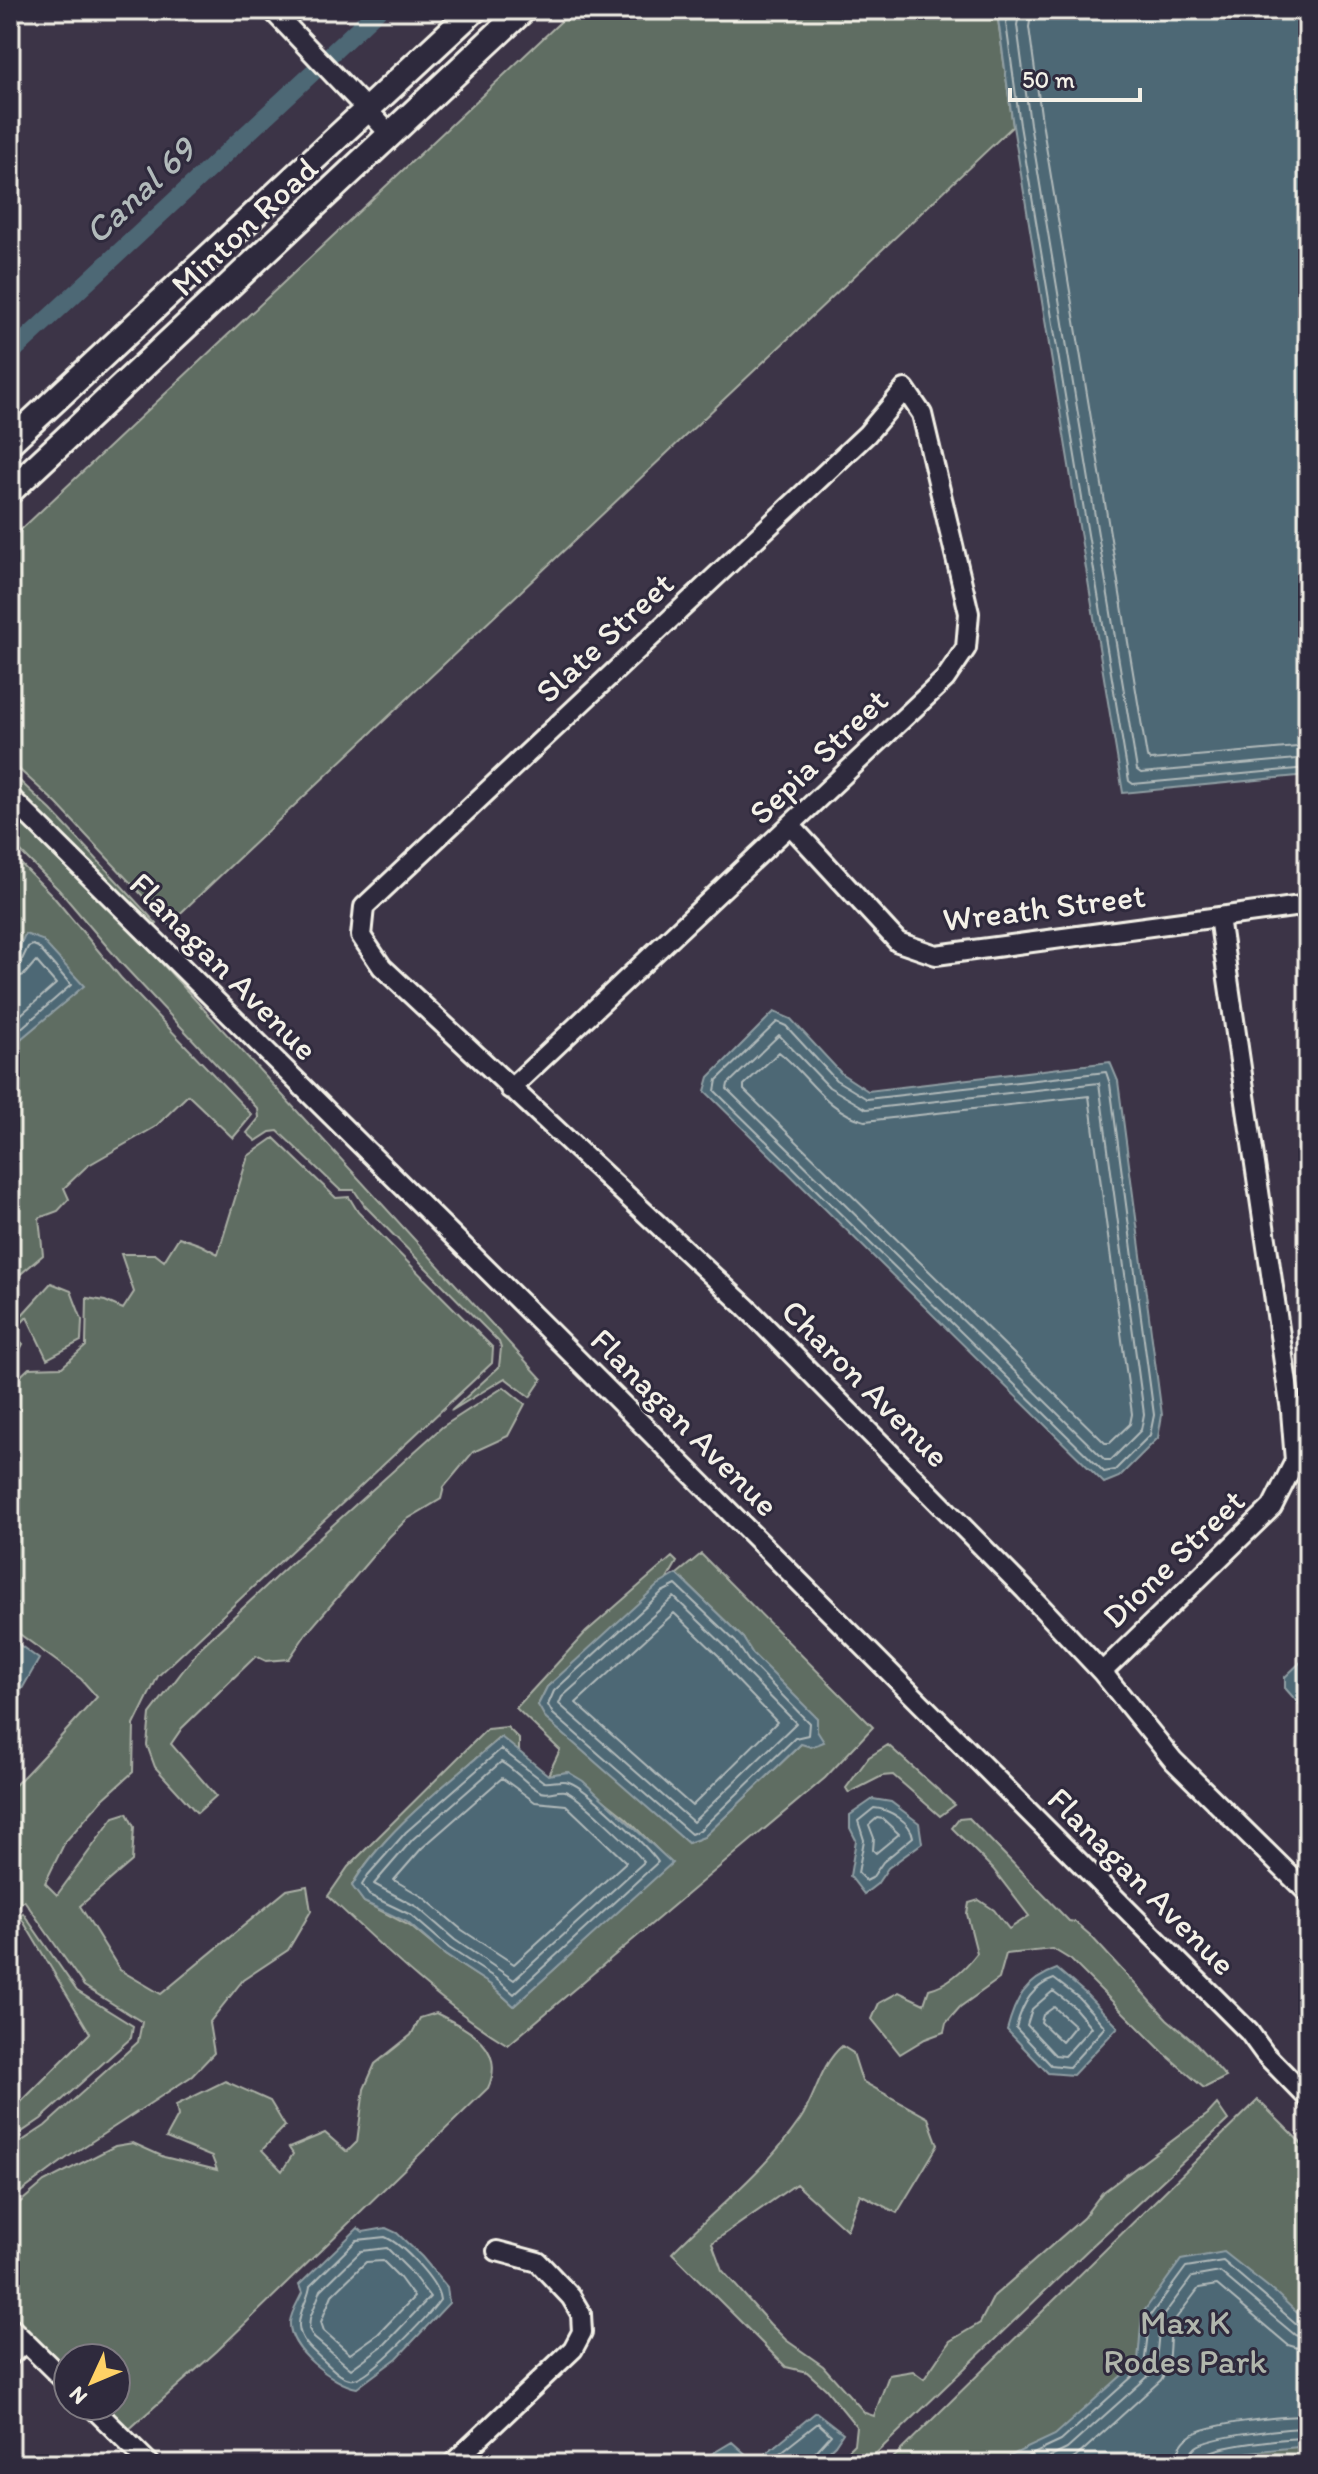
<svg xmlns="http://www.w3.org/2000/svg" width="1318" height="2474" viewBox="0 0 1318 2474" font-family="Itim,sans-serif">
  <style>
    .green { fill: #5f6d62; stroke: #aaafa5; stroke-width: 2 }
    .water { fill: #4d6775; stroke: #909ea3; stroke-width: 2 }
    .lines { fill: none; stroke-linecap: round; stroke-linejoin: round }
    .shore { stroke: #b1baba; stroke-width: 2 }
    .canal { stroke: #4d6775; stroke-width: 18 }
    .minor-casing { stroke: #f4f1e8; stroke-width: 24 }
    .secondary-casing { stroke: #f4f1e8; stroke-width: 30 }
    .minor { stroke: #2f2a3d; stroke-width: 18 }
    .secondary { stroke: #2f2a3d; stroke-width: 24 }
    .labels { text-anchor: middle; stroke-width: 6; stroke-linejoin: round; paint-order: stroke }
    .street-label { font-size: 34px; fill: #f4f1e8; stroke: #2f2a3d }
    .park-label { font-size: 34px; fill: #b1b6ac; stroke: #2f2a3d }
    .water-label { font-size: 36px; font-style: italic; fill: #b1baba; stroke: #2f2a3d }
  </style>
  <rect width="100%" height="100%" fill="#3c3447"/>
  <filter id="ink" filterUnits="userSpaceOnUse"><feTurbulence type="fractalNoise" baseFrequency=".0125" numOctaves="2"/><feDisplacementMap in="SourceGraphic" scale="16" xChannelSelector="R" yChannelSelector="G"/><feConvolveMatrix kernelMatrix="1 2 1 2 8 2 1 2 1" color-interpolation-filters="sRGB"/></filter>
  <g filter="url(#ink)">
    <!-- green -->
    <path class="green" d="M573,10H1004L998,20L1013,126L169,924L57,804L10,761V540Z
      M10,772L51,810L157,924L145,936L146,946L542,1379L530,1397L505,1378L451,1411L499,1367L501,1348L499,1342L365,1206L354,1190H340L278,1131L270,1132L256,1141L247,1133L259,1118L258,1109L122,964L59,890L10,841Z
      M10,853L52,895L121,978L252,1115L233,1138L188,1095L155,1127L87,1166L64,1188L69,1199L58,1211L39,1218L43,1255L10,1283Z
      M274,1138L336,1198L349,1197L358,1212L493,1348L492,1363L158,1676L134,1725L133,1772L102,1800L65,1842L45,1883L57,1895L114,1817L127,1813L134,1827L132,1861L80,1906L120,1970L161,1994L287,1890L307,1886L311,1911L288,1950L243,1980L209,2023L214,2053L192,2076L68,2157L10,2200V2149L45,2126L138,2042L142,2022L84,1986L24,1900L10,1915V1790C41,1760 68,1728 97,1697L81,1679L10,1627V1386L29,1368L62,1367L86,1346L87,1298L105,1301L123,1309L134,1292L121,1254H155L164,1261L179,1237L201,1245L218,1254L248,1156Z
      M51,1283L71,1291L82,1320L81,1341L47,1359L27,1317L12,1333L23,1344L10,1368V1328Z
      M504,1387L525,1404L508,1436L473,1452L444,1487L441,1499L406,1520L389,1537L306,1634L289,1659L266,1661L256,1656L182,1728L171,1744L216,1796L197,1813L155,1767L147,1745L150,1714L201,1647L305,1550L442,1427Z
      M701,1554L873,1727L825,1778L508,2045C442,2005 384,1949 328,1896L348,1867L487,1729L507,1727L519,1739V1752L500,1737C452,1781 385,1829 352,1885L364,1902L410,1926L445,1955L491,1985L514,2006L671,1863L626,1818L568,1772L548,1775L560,1750L516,1708L586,1632L672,1557L677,1562L666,1581L547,1687L538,1705L688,1843L704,1837L801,1744L743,1638L677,1574Z
      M888,1745L955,1805L940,1816L893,1775L882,1776L849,1793L846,1788L869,1757Z
      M969,1818L1069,1921L1075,1922L1090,1935L1167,2019L1195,2043L1226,2077L1204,2088L1164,2053L1071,1960L1053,1949L1006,1954L999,1979L960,2007L946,2023L944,2032L925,2039L900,2054L872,2019L879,2003L899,1992L924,2004L929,1989C949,1984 964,1970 977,1953L967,1914L969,1903L979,1900L994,1910L1009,1929L1029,1916L993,1869L952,1828L959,1819Z
      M23,1913L77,1991L133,2026L131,2038L41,2119L10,2140V2113L90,2033L20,1916Z
      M436,2013C467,2029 507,2047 488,2088L217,2351L126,2432L101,2406H116V2358H68V2372L10,2312V2211L44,2182L115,2146L133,2143L164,2157L217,2170L212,2157L166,2138L178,2116L176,2105L225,2081L270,2101L285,2126L262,2150L282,2171L293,2154L289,2148L325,2133L347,2152L357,2142L364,2089L375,2064L411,2035L420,2018Z
      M842,2046L853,2053L862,2081L928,2118L938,2145L897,2213L860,2194L847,2230L796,2184L712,2243L722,2270L770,2324L786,2340L823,2366L865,2413L874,2416L889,2375L913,2371L924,2379L950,2341L980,2323L994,2296L1083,2218L1102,2193L1208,2114L1217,2104L1228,2120L1092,2246L865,2464H839V2459L854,2444L856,2426L826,2389L807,2372L786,2367L672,2253C715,2209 765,2171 800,2120C816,2096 820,2065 842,2046Z
      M1258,2100L1308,2150V2464H887Z"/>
    <!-- water -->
    <path class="water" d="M1005,10H1308V775L1123,793L1013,126L998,19Z
      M25,934L42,940L84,986L10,1048V969Z
      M774,1012L791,1019L842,1074L868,1091L1110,1062L1118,1081L1162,1415L1158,1438L1119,1477L1104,1483L705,1091L709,1077Z
      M677,1574L743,1638L753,1654L817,1718V1731L824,1742L811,1747L801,1744L704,1837L688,1843L546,1719L538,1705L547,1687L658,1585Z
      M10,1638L39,1659L22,1689L10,1703Z
      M1308,1655V1714L1285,1688V1677Z
      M501,1737L548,1775L568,1772L583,1781L672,1863L514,2006L491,1985L445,1955L407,1922L364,1902L352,1886C384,1829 452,1780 501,1737Z
      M873,1799L891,1802L919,1823L922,1843L888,1868L877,1884L864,1894L850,1876L856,1840L850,1828V1815Z
      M1057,1969L1085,1993L1118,2027L1073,2075L1048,2073L1007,2030C1015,2000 1025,1980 1057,1969Z
      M358,2228L363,2232L386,2228L397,2233L422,2257L447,2287L449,2303L397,2358L357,2388C333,2384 288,2349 290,2322C291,2312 298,2302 302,2293L299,2285Z
      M1224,2252L1277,2294L1308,2323V2446L1250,2452L1191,2464H993L1055,2435L1138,2361L1142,2314L1181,2260Z
      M816,2412L843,2433L835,2445L815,2464H695L732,2442L749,2457L759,2459Z"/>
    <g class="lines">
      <!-- shore -->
      <path class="shore" d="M1010,10L1006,23L1020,125L1129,781L1133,784L1308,768
        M1020,10L1017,25L1030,124L1137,770L1141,773L1308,758
        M1032,10L1029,27L1042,122L1147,757L1151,760L1308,746
        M10,969L19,966L28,947L33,945L38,947L71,985L10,1038
        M10,979L24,975L36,961L56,984L10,1024
        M777,1022L786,1026L836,1080L867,1099L1106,1072L1110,1084L1154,1415L1150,1435L1115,1470L1104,1472L715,1091L717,1080Z
        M779,1035L829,1087L866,1109L1099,1083L1144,1414L1141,1430L1111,1460H1105L727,1089L728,1084Z
        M779,1052C807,1074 827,1112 865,1121L1089,1096L1132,1414L1130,1424L1110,1443H1105L744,1090V1085Z
        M676,1585L736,1642L748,1660L809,1723L808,1735L795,1738L700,1830L691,1834L553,1714L548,1705L554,1691L662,1592Z
        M674,1597L728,1649L740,1666L796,1723L693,1822L559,1704L562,1697Z
        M674,1613L719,1656L731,1674L777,1722L692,1806L576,1703Z
        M501,1749L544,1782C552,1783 562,1779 569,1782C587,1788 647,1846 658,1862L514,1994L495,1978L449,1948L411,1915L369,1895L362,1885L368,1875L406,1832Z
        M501,1762C515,1769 526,1785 541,1792C549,1795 557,1789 565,1791C577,1794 635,1850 644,1862L514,1980L455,1940L417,1907L374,1884L413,1839Z
        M502,1778L535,1802L566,1805L626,1862L514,1964L462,1930L423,1897L394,1880L422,1848Z
        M874,1808C889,1809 911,1822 913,1837L883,1862L872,1878L866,1881L858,1873L864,1840L858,1821Z
        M877,1818L883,1819L899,1834L876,1853L873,1850L874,1838L869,1825Z
        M1054,1979L1079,1998L1105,2027L1069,2067L1051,2065L1016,2028C1021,2007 1032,1986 1054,1979Z
        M1053,1991L1073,2006L1091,2027L1065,2056L1055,2055L1027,2025L1032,2009Z
        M1054,2007L1075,2026L1062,2042L1041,2022L1043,2015Z
        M385,2237C402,2244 439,2282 440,2300C429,2315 371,2377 354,2379C343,2381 331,2367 323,2360C313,2351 300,2341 299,2326C298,2312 309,2299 310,2286L357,2240Z
        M387,2248L409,2270L430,2297L385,2344L351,2369L314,2338L309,2329L310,2318L321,2290L361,2251Z
        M383,2261L400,2278L414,2297L378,2334L350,2354L324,2331L321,2322L332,2295L366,2262Z
        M766,2464L818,2423L831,2435L812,2456L811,2464
        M1012,2464L1061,2441L1144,2366L1150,2316L1186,2267L1223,2261L1299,2326L1308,2329
        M1036,2464L1067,2449L1152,2373L1156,2362L1160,2320L1192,2277L1220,2272L1295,2335L1308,2339
        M1065,2464L1076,2457L1161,2380L1168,2367L1171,2325L1199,2288L1217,2285L1288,2345L1308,2351
        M1177,2464C1177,2453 1180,2443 1190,2436C1207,2423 1284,2416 1308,2416
        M1189,2464C1189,2457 1190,2452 1196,2447C1209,2436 1288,2428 1308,2428
        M1199,2464L1200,2457C1214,2445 1287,2438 1308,2438"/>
      <!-- canal -->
      <path class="canal" d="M332,53L378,10
        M10,354L312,73"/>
      <defs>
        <path id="minor" d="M272,10L391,135
          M10,797L546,1328L1249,2032L1265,2054L1308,2098
          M791,826L898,942L936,955L1308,905
          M510,1089L945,679L966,648L969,613L922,414L905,389L867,434L364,907L361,936L382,967L746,1307L1025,1590L1102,1672L1173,1760L1308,1893
          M1102,1672L1272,1507L1295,1461L1291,1411L1219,917
          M10,2327L68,2384
          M10,2356L25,2342
          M91,2406L150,2464
          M452,2464L573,2349L582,2332L581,2314L571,2297L538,2262L497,2251"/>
        <path id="secondary" d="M10,442L474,10
          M10,491L523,10"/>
      </defs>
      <!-- minor casing -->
      <use href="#minor" class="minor-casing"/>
      <!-- secondary casing -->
      <use href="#secondary" class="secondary-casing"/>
      <!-- minor -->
      <use href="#minor" class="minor"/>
      <!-- secondary -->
      <use href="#secondary" class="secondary"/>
    </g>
  </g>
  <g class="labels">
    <!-- street labels -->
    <g class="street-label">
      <text transform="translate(244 226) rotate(-43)" y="12">Minton Road</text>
      <text transform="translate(604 637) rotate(-43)" y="12">Slate Street</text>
      <text transform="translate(818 756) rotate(-44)" y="12">Sepia Street</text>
      <text transform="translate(1044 907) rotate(-7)" y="12">Wreath Street</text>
      <text transform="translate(224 966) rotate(45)" y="12">Flanagan Avenue</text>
      <text transform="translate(866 1383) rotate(45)" y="12">Charon Avenue</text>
      <text transform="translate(685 1422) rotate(45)" y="12">Flanagan Avenue</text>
      <text transform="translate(1173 1558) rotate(-44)" y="12">Dione Street</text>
      <text transform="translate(1142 1881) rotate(45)" y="12">Flanagan Avenue</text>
    </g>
    <!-- park labels -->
    <g class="park-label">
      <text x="1185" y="2334">Max K<tspan x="1185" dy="39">Rodes Park</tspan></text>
    </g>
    <!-- water labels -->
    <g class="water-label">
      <text transform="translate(139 190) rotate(-43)" y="13">Canal 69</text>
    </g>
  </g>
  <!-- margin -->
  <rect width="1318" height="2474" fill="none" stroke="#2f2a3d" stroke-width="40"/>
  <rect x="20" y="20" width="1278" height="2434" fill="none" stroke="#f4f1e8" stroke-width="3" filter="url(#ink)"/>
  <!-- north arrow -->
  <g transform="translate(92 2382) rotate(226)"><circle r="38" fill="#2f2a3d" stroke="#7e7a81" stroke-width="2"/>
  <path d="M0-6L14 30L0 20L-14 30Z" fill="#ffd166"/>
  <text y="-12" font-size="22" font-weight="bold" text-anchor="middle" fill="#f4f1e8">N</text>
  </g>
  <!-- scale -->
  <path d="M1010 88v12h130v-12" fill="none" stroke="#f4f1e8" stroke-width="4"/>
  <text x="1022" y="88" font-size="24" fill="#f4f1e8" stroke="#2f2a3d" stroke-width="6" paint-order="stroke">50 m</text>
</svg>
